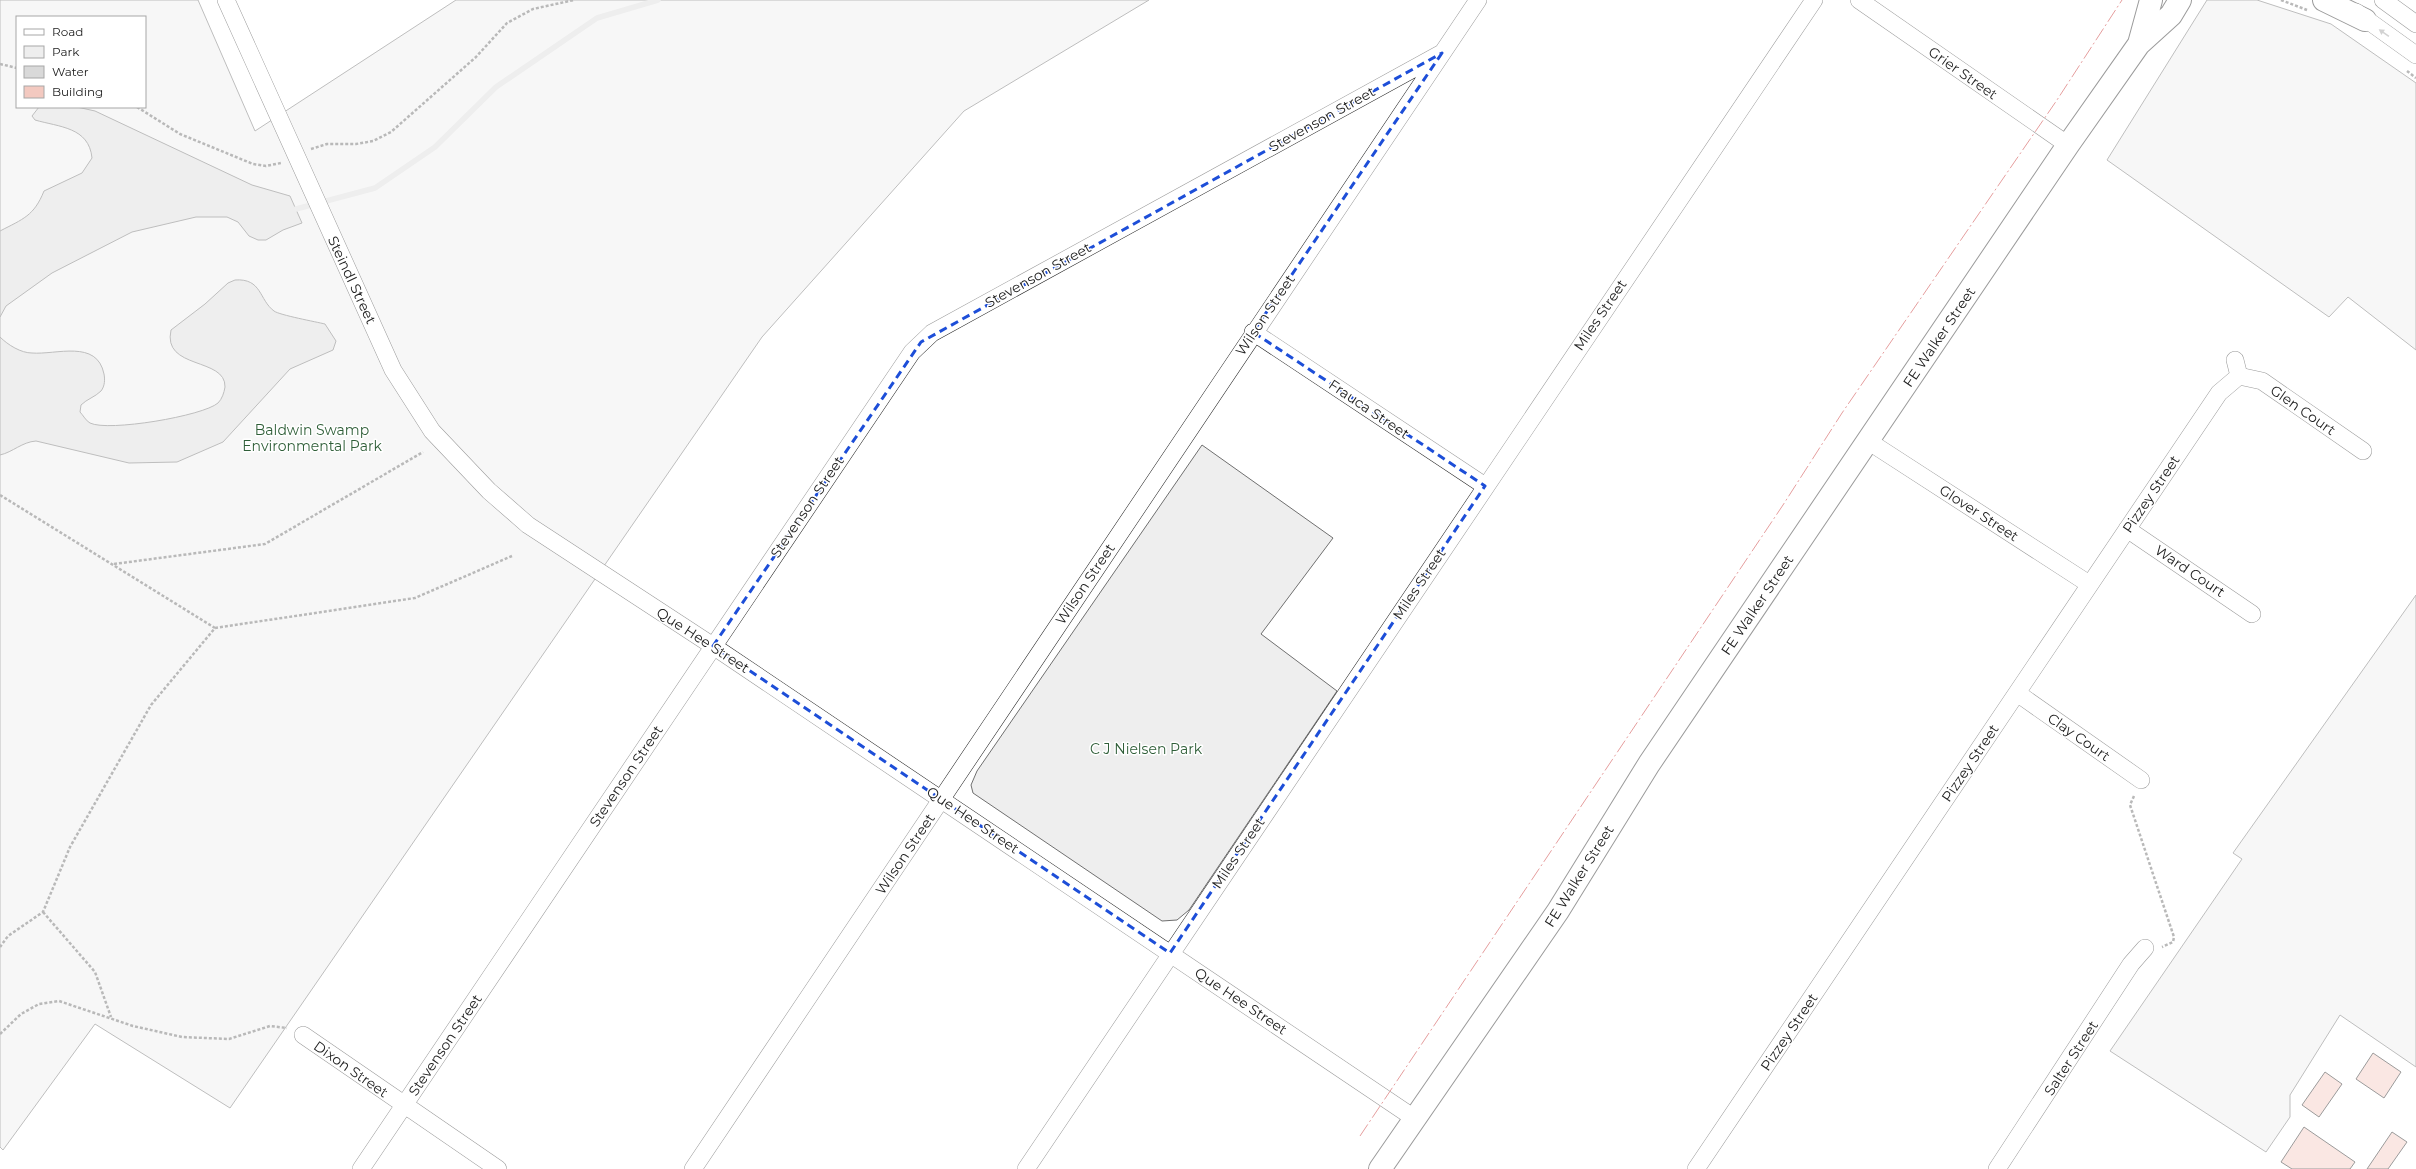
<svg xmlns="http://www.w3.org/2000/svg" width="2416" height="1169" viewBox="0 0 2416 1169" font-family="Montserrat,sans-serif">
  <style>
    .green { fill: #eee; stroke: #6f6f6f; fill-rule: evenodd }
    .water { fill: #d9d9d9; stroke: #6f6f6f }
    .lines { fill: none; stroke-linecap: round; stroke-linejoin: round }
    .stream { stroke: #d9d9d9; stroke-width: 5.5 }
    .building { fill: #f3c9c0; stroke: #222 }
    .minor-casing { stroke: #222; stroke-width: 18 }
    .secondary-casing { stroke: #222; stroke-width: 24 }
    .path { stroke: #646464; stroke-width: 2.5; stroke-dasharray: 3 2; stroke-linecap: butt }
    .minor { stroke: #fff; stroke-width: 17 }
    .secondary { stroke: #fff; stroke-width: 22 }
    .power { stroke: #c62828; stroke-width: 1; stroke-dasharray: 14 3 2 3; stroke-linecap: butt }
    .oneway { fill: #9c9c9c }
    .marked { fill: none; stroke: #1d4ed8; stroke-width: 3; stroke-dasharray: 8 5; stroke-linejoin: round }
    .labels { text-anchor: middle; stroke-width: 3; stroke-linejoin: round; paint-order: stroke }
    .street-label { font-size: 14px; fill: #222; stroke: #fff }
    .park-label { font-size: 14px; fill: #2f5e38; stroke: #fff }
  </style>
  <rect width="100%" height="100%" fill="#fff"/>
  <!-- green -->
  <path class="green" d="M0,0H198L255,131L456,0H1149L964,111L762,337L230,1108L95,1024L3,1150L0,1147ZM17,17H145V107H17Z
    M2207,0H2257L2331,24L2416,83V350L2348,297L2329,317L2107,160Z
    M1202,445L1333,538L1261,634L1337,691L1189,910L1177,920L1162,921L973,793L971,785L977,771Z
    M2416,595V1067L2340,1015L2290,1095V1117L2266,1152L2110,1051L2242,859L2233,853Z"/>
  <!-- water -->
  <path class="water" d="M39,107H77L95,111L252,185L290,196L302,223L283,230L266,240H258L249,236L238,222L227,217H196L132,232L52,273L6,306L0,317V231C23,219 34,216 44,191L82,173L92,158C89,127 59,127 35,120L32,116Z
    M235,280C262,278 259,300 274,311C279,315 317,322 325,324L336,341L333,350L290,369L223,442L177,462L129,463L36,441C22,442 13,452 0,455V337C8,345 21,353 32,353C56,355 97,339 104,374C105,379 105,386 101,391C95,397 87,399 81,405L80,412C83,415 86,421 90,423C108,432 203,416 218,403C222,399 224,393 225,387C226,357 162,370 171,330L205,304L228,283Z"/>
  <g class="lines">
    <!-- stream -->
    <path class="stream" d="M296,209L375,188L435,147L496,87L597,18L658,0"/>
  </g>
  <!-- building -->
  <path class="building" d="M2373,1053L2401,1072L2384,1098L2356,1079Z
    M2325,1072L2342,1084L2319,1117L2302,1105Z
    M2304,1127L2355,1162L2350,1169H2292L2281,1162Z
    M2392,1132L2407,1142L2388,1169H2367Z"/>
  <g class="lines">
    <defs>
      <path id="minor" d="M226,0L393,370L432,431L489,491L528,525L713,646L1414,1118
        M1859,0L2068,145
        M2383,0L2416,24
        M2356,12L2416,55
        M1253,332L1485,486
        M2239,376L2262,381L2363,451
        M1868,441L2089,584
        M2127,529L2252,614
        M2017,693L2141,780
        M303,1035L498,1169
        M361,1169L912,352L932,333L1442,53
        M693,1169L1478,0
        M1026,1169L1814,0
        M1696,1169L2219,393L2239,376L2235,360
        M1997,1169L2131,964L2145,948"/>
      <path id="secondary" d="M2324,0L2365,20
        M2139,44L2151,0
        M1380,1169L1558,911L1649,764L2068,145L2139,44L2171,15L2180,0"/>
    </defs>
    <!-- minor casing -->
    <use href="#minor" class="minor-casing"/>
    <!-- secondary casing -->
    <use href="#secondary" class="secondary-casing"/>
    <!-- path -->
    <path class="path" d="M2281,0L2307,10
      M0,64L17,68
      M2407,71L2416,78
      M137,107L180,134L253,164L266,166L281,163
      M311,149L327,144H356L373,141L391,132L476,57L507,23L533,9L574,0
      M0,495L215,628L151,705L70,847L43,912L8,936L0,947
      M114,564L265,544L423,452
      M215,628L415,598L512,556
      M2134,796L2130,805L2174,937L2173,942L2162,947
      M43,912L95,972L111,1017
      M0,1034L21,1014L39,1004L59,1001L133,1026L182,1037L229,1039L270,1026L287,1028"/>
    <!-- minor -->
    <use href="#minor" class="minor"/>
    <!-- secondary -->
    <use href="#secondary" class="secondary"/>
    <!-- power -->
    <path class="power" d="M1360,1136L1783,505L1842,413L2057,100L2122,0"/>
  </g>
  <!-- one-way arrows -->
  <defs><path id="oneway-solid" d="M-6-.8H1V-3.2L6.5 0L1 3.2V.8H-6Z"/></defs>
  <use class="oneway" href="#oneway-solid" transform="translate(2384 33) rotate(-145)"/>
  <!-- marked area -->
  <path d="M0 0H2416V1169H0ZM1442,53L1253,332L1485,486L1170,953L713,646L921,342Z" fill="#fff" fill-opacity=".55" fill-rule="evenodd"/>
  <path class="marked" d="M1442,53L1253,332L1485,486L1170,953L713,646L921,342Z"/>
  <g class="labels">
    <!-- street labels -->
    <g class="street-label">
      <text transform="translate(1963 73) rotate(35)" y="5">Grier Street</text>
      <text transform="translate(1322 119) rotate(-29)" y="5">Stevenson Street</text>
      <text transform="translate(1038 275) rotate(-29)" y="5">Stevenson Street</text>
      <text transform="translate(352 280) rotate(65)" y="5">Steindl Street</text>
      <text transform="translate(1265 315) rotate(-56)" y="5">Wilson Street</text>
      <text transform="translate(1600 315) rotate(-56)" y="5">Miles Street</text>
      <text transform="translate(1939 337) rotate(-56)" y="5">FE Walker Street</text>
      <text transform="translate(1369 409) rotate(34)" y="5">Frauca Street</text>
      <text transform="translate(2303 410) rotate(35)" y="5">Glen Court</text>
      <text transform="translate(2151 494) rotate(-56)" y="5">Pizzey Street</text>
      <text transform="translate(807 507) rotate(-56)" y="5">Stevenson Street</text>
      <text transform="translate(1979 513) rotate(33)" y="5">Glover Street</text>
      <text transform="translate(2190 571) rotate(34)" y="5">Ward Court</text>
      <text transform="translate(1085 584) rotate(-56)" y="5">Wilson Street</text>
      <text transform="translate(1419 584) rotate(-56)" y="5">Miles Street</text>
      <text transform="translate(1757 605) rotate(-56)" y="5">FE Walker Street</text>
      <text transform="translate(703 640) rotate(33)" y="5">Que Hee Street</text>
      <text transform="translate(2079 737) rotate(35)" y="5">Clay Court</text>
      <text transform="translate(1970 763) rotate(-56)" y="5">Pizzey Street</text>
      <text transform="translate(626 776) rotate(-56)" y="5">Stevenson Street</text>
      <text transform="translate(973 820) rotate(34)" y="5">Que Hee Street</text>
      <text transform="translate(1238 853) rotate(-56)" y="5">Miles Street</text>
      <text transform="translate(905 854) rotate(-56)" y="5">Wilson Street</text>
      <text transform="translate(1579 876) rotate(-58)" y="5">FE Walker Street</text>
      <text transform="translate(1241 1001) rotate(34)" y="5">Que Hee Street</text>
      <text transform="translate(1789 1032) rotate(-56)" y="5">Pizzey Street</text>
      <text transform="translate(445 1045) rotate(-56)" y="5">Stevenson Street</text>
      <text transform="translate(2071 1058) rotate(-57)" y="5">Salter Street</text>
      <text transform="translate(351 1069) rotate(35)" y="5">Dixon Street</text>
    </g>
    <!-- park labels -->
    <g class="park-label">
      <text x="312" y="435">Baldwin Swamp<tspan x="312" dy="16">Environmental Park</tspan></text>
      <text x="1146" y="754">C J Nielsen Park</text>
    </g>
  </g>
  <!-- legend -->
  <rect x="16" y="16" width="130" height="92" fill="#ffffff" stroke="#a7a7a7"/>
  <rect x="24" y="29" width="20" height="6" fill="#ffffff" stroke="#a7a7a7"/>
  <text x="52" y="36" font-size="12" fill="#222222">Road</text>
  <rect x="24" y="46" width="20" height="12" fill="#eeeeee" stroke="#a7a7a7"/>
  <text x="52" y="56" font-size="12" fill="#222222">Park</text>
  <rect x="24" y="66" width="20" height="12" fill="#d9d9d9" stroke="#a7a7a7"/>
  <text x="52" y="76" font-size="12" fill="#222222">Water</text>
  <rect x="24" y="86" width="20" height="12" fill="#f3c9c0" stroke="#a7a7a7"/>
  <text x="52" y="96" font-size="12" fill="#222222">Building</text>
</svg>
